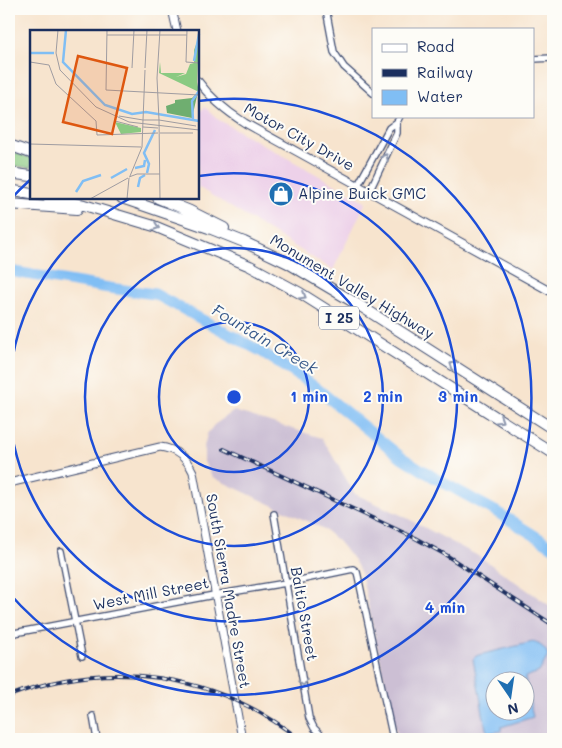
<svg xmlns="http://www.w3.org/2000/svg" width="562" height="748" viewBox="0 0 562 748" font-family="Mali,sans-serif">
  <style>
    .built { fill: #edd1e9 }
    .industrial { fill: #ccbfd4; fill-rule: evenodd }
    .green { fill: #8aca82; stroke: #527c70 }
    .water { fill: #80bef4; stroke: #4e76a9; fill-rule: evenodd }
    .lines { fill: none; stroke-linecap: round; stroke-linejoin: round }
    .river { stroke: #80bef4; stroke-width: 11 }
    .minor-casing { stroke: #3c4a6f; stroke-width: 8 }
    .tertiary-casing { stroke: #3c4a6f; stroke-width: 9 }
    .motorway-casing { stroke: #3c4a6f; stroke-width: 12 }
    .minor { stroke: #fff; stroke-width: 5.5 }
    .tertiary { stroke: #fff; stroke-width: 7 }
    .motorway { stroke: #fff; stroke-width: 10 }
    .rail-casing { stroke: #1b2f5e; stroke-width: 4 }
    .rail { stroke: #fdfcf7; stroke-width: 2; stroke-dasharray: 5.5; stroke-linecap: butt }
    .oneway { stroke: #8d97ae }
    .ring { fill: none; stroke: #1d4ed8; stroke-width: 2.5 }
    .labels { text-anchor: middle; stroke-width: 4; stroke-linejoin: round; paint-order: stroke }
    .shield { fill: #fdfcf7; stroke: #5f6c8c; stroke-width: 1 }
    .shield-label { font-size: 14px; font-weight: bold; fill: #1b2f5e }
    .street-label { font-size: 15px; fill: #1b2f5e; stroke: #fdfcf7 }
    .poi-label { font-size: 15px; fill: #1b2f5e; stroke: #fdfcf7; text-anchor: start }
    .water-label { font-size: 16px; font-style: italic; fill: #395a8b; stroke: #fdfcf7 }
    .inset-river { fill: none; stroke: #80bef4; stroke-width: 2.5 }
    .inset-road { fill: none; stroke: #9f9ca1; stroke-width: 1 }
    .view { fill: #de5710; fill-opacity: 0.15; stroke: #de5710; stroke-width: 2.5 }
    .inset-edge { fill: none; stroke: #1b2f5e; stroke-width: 2.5 }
    .centre { fill: #1d4ed8; stroke: #fdfcf7; stroke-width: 2.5 }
    .ring-label { font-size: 15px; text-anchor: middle; font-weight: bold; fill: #1d4ed8; stroke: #fdfcf7; stroke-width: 4; stroke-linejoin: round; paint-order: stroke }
  </style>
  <rect width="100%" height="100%" fill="#fdfcf7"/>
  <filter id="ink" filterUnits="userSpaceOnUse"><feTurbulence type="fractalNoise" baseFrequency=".02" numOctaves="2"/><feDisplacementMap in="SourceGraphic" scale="10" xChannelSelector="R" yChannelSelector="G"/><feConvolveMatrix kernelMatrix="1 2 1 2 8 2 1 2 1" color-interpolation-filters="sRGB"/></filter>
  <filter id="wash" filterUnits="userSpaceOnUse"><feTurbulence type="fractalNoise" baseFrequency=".0096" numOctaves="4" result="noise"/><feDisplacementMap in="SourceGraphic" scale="20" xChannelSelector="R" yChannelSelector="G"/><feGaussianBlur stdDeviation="1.12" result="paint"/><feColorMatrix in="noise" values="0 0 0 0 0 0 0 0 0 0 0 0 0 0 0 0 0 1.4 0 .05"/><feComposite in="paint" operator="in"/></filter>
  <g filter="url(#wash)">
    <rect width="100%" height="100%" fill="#f7e4ce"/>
    <!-- built -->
    <path class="built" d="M205,107L219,120L366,202L333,270L198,187V113Z"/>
    <!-- industrial -->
    <path class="industrial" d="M234,411L322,438L355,494L401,515L480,557L553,608V739H398L361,573L354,560L338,541L324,529L212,477L204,462V447L207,434L214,425ZM494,680H524V710H494Z"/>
    <!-- green -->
    <path class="green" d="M9,151L31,158V168L9,165Z"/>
    <!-- water -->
    <path class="water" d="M533,642C540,644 546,648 548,656L539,672L525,677L533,717L501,727V731L489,733L486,729L473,659L476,656L483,654ZM494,680H524V710H494Z"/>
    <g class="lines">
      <!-- river -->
      <path class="river" d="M9,271L109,288L155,294L262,352L314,386L401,457L435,478L495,511L553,547"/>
    </g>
  </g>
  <g filter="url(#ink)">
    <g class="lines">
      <defs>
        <path id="minor" d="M326,9L334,52L344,67L373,93
          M533,59L553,58
          M358,185L389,128L397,122
          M369,192L397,133V122L400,116
          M274,514L309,718L314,728L325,739
          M61,551L82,656
          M9,634L214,595L286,583L353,569L357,572L358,576L393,739
          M93,716L97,739"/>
        <path id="tertiary" d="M172,9L177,31
          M198,81C211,99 226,111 245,123L553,293
          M9,483L160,447C176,449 186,457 193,472L242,739"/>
        <path id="motorway" d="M9,145L31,153
          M9,173L31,176
          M9,190L31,194
          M48,198L84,205L154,226L250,266L300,293L553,453
          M122,198L209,228L244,242L288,263L362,307L553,429
          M158,198L190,211L224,228
          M9,204L77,209"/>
      </defs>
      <!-- minor casing -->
      <use href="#minor" class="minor-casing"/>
      <!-- tertiary casing -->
      <use href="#tertiary" class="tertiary-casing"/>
      <!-- motorway casing -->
      <use href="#motorway" class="motorway-casing"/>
      <!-- minor -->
      <use href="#minor" class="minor"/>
      <!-- tertiary -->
      <use href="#tertiary" class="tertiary"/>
      <!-- motorway -->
      <use href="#motorway" class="motorway"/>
      <defs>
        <path id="rail" d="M224,449L415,538L446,555L553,625
          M9,696C109,657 215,673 299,739"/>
      </defs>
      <!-- rail casing -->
      <use href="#rail" class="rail-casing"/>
      <!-- rail -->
      <use href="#rail" class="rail"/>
    </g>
    <!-- one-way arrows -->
    <defs><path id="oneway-chevron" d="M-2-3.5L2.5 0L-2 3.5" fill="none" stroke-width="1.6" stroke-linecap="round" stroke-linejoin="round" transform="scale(1.25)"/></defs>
    <g class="oneway">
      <use href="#oneway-chevron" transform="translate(385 157) rotate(-64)"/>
      <use href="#oneway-chevron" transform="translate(156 227) rotate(20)"/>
      <use href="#oneway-chevron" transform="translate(303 296) rotate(31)"/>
      <use href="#oneway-chevron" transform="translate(453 365) rotate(-148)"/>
      <use href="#oneway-chevron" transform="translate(500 420) rotate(32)"/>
      <use href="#oneway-chevron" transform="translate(303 683) rotate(80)"/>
    </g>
  </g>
  <!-- distance rings -->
  <g class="ring">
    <circle cx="234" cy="397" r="75"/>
    <circle cx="234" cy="397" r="149"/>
    <path d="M199 176A224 224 0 1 1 131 198"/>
    <path d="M9 201A298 298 0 0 1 31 179M198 101A298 298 0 1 1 9 593"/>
  </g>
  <!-- icons -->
  <defs>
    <symbol id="shop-disc" viewBox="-11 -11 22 22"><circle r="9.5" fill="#1f6fb2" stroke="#fdfcf7"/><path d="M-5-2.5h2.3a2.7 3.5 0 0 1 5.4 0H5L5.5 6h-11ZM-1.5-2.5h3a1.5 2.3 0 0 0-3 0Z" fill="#fff"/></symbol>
  </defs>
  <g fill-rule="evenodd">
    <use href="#shop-disc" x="267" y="180" width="28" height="28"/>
  </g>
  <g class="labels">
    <!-- shield labels -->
    <rect class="shield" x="319" y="306.5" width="40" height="23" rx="4"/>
    <g class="shield-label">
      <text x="339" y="323">I 25</text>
    </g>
    <!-- street labels -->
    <g class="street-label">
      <text transform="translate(299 137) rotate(29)" y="5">Motor City Drive</text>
      <text transform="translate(352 287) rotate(31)" y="5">Monument Valley Highway</text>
      <text transform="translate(228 591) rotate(80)" y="5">South Sierra Madre Street</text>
      <text transform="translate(151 594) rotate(-11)" y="5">West Mill Street</text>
      <text transform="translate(304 614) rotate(80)" y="5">Baltic Street</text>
    </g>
    <!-- poi labels -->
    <g class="poi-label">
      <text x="298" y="199">Alpine Buick GMC</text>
    </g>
    <!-- water labels -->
    <g class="water-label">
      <text transform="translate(265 339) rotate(31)" y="6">Fountain Creek</text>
    </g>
  </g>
  <!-- overview -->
  <g transform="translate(30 30)">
    <rect width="169" height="169" fill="#f7e4ce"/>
    <path d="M169,7L167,52L169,62L129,43L130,32L131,43H155L146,47L156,44L160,34L164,33V20ZM85,92L111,98V102L91,104Z" fill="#8aca82"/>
    <path d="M165,65L167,66L162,88L137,83L136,76L145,73V70L162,68Z" fill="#6fae70"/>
    <path class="inset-river" d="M36,0L33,32L75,75L102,84L116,82L169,91M0,23H24M164,31L169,4M163,90L162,71L169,61M105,138L114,136L115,130M117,143L119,134L114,123L125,100M81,148L97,139M108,157L110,148L115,145M46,162L53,151L71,145"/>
    <path class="inset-road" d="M28,0L26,23L30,40L66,77L99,92L169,100M77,0L76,60L169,65M157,0L156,32L169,33M77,5H157M0,32L19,35L26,54L66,91L67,105L128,103M102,38L104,0M115,38L117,0M89,86L113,90M113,90L115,40M129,90L127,48L130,0M85,91L108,97M113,97L128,98M130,103H163M0,114L111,117M100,146L112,117L113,90H129M99,147L107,144H130M60,169L98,148M97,169L99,148M130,169L129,90L166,96"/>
    <path class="view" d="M48,26L97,38L82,104L33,92Z"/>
    <rect width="169" height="169" class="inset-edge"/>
  </g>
  <circle cx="234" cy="397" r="8" class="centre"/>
  <g class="ring-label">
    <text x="309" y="402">1 min</text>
    <text x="383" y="402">2 min</text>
    <text x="458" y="402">3 min</text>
    <text x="445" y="613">4 min</text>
  </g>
  <!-- margin -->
  <rect width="562" height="748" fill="none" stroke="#fdfcf7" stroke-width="30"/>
  <!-- legend -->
  <rect x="372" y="28" width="162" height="90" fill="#fdfcf7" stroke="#a3aaba"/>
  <rect x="382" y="44" width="25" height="8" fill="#ffffff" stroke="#a3aaba"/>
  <text x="417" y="52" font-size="15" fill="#1b2f5e">Road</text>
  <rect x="382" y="69" width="25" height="8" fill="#1b2f5e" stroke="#a3aaba"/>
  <text x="417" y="78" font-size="15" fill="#1b2f5e">Railway</text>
  <rect x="382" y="90" width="25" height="15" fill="#80bef4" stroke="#a3aaba"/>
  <text x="417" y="102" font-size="15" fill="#1b2f5e">Water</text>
  <!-- north arrow -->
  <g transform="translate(510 696) rotate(167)"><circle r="24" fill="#fdfcf7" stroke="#a3aaba"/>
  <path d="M0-4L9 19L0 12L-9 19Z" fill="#1f6fb2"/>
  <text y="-8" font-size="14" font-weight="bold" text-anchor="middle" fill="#1b2f5e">N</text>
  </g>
</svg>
